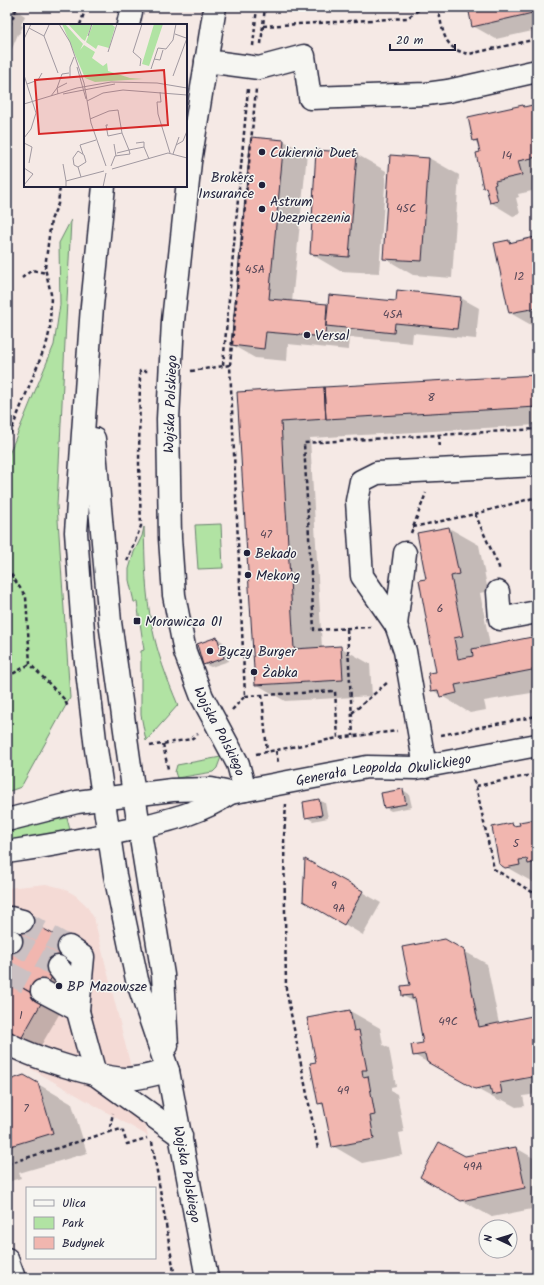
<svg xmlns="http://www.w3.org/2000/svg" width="544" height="1285" viewBox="0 0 544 1285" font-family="Kalam,sans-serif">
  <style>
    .built { fill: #f4dad5 }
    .green { fill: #b1e3a3; stroke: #6a826f }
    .shadow { fill: #0003 }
    .building { fill: #f1b6af; stroke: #22223b }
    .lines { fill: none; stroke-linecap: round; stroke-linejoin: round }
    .minor-tunnel { stroke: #cbc1c3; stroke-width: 22; stroke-dasharray: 22 11; stroke-linecap: butt }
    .minor-casing { stroke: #22223b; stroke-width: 25 }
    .major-casing { stroke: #22223b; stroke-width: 25 }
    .path { stroke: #22223b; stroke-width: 2.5; stroke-dasharray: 4 3; stroke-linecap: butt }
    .minor { stroke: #f6f6f2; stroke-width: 22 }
    .major { stroke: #f6f6f2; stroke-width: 22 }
    .poi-dot { fill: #22223b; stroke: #f6f6f2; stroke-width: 1.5 }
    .labels { text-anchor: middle; stroke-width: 3; stroke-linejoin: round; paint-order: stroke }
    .number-label { font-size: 12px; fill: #564758 }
    .poi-label { font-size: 14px; fill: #22223b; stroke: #f6f6f2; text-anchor: start }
    .street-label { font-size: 14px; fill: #22223b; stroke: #f6f6f2 }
    .inset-road { fill: none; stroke: #a199a1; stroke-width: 1 }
    .view { fill: #d62828; fill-opacity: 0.15; stroke: #d62828; stroke-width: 2 }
    .inset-edge { fill: none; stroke: #22223b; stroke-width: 2 }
  </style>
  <rect width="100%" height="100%" fill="#f5e9e5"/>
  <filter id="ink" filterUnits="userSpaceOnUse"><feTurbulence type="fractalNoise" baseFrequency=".025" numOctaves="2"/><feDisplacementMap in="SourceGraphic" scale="8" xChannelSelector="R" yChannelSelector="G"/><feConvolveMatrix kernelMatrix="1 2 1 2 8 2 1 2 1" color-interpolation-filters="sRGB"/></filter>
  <g filter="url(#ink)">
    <!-- built -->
    <path class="built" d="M46,884L62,888L75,895L86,905L94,918L148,1136L7,1055V888Z"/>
    <!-- green -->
    <path class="green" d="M71,220L57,505L70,698L21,787L7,792V459L54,345L60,305L59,243Z
      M221,524L223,568L198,569L195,525Z
      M144,527C145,560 145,593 152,626C157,653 167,679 178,705L146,741L141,715V651L144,650L137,602H134L129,580V569L134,552L142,536Z
      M221,757L217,768L213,772L177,778L175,772L177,765Z
      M67,818L70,830L7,842V832L33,824Z"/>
    <!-- shadow -->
    <path class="shadow" d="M7,7H11L25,16L21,25L23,26L19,34H18L7,61Z
      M469,7H537V30L496,39L473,26Z
      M537,104V190L518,194L519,197L516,198L520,214L513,216L490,202L487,189L484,187L479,144L474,141L469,118Z
      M284,141L307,154L292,302L329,306L397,302L398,291L461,298L479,308L476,339L413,333L412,343L349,337L348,350L288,344L287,361L255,358L232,345Z
      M356,154L386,171L379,273L340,271L311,254Z
      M391,156L429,158L459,175L452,278L413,275L384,258Z
      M535,238L537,239V325L533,326L510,313L508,241L512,243Z
      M537,376V425L310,438L322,648L340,647L370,664L372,696L285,701L256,684L238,393Z
      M449,528L479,545L488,591L480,593L490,646L537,637V692L484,701L486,710L470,713L432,690L437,673L427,579Z
      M217,638L223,642L229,661L211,667L204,664Z
      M403,790L409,794L412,807L391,811L384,807Z
      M319,800L325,803L328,818L313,821L306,817Z
      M537,820V884H536L506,867L512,824L516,827Z
      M306,860L381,903L363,935L304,900Z
      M444,940L487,964L499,1024L537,1016V1094L523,1096L525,1106L516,1107L503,1100L499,1101L414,1055L424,1043L417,1003L403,996Z
      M76,949L52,992L15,982V984L61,1011L39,1049L7,1030V974L10,968L7,966Z
      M350,1011L380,1028L383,1045L389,1048L396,1086L391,1087V1091L397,1094L404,1132L399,1133L403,1155L362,1163L333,1146L325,1107L319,1103L317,1063Z
      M7,1082L38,1084L72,1104L87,1153L19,1173L21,1178L7,1182Z
      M516,1148L537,1160V1208L492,1217L450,1194L465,1157Z"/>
    <!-- building -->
    <path class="building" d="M468,7H537V12L472,27Z
      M537,104V157L518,161L522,175L495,181L496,184L494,185L498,201L490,203L486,187L483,188L476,153L480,152L477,140L473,141L468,117L523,105L524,107Z
      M251,137L284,140L269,299L327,304L325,337L266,332L264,349L231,345Z
      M316,150L357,153L349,257L310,254Z
      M390,155L429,158L422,261L383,259Z
      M535,237L537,244V308L509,313L494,243L509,240V243Z
      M397,290L461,297L457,329L395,323L394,333L326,326L329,295L396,301Z
      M537,375V407L326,419L324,387Z
      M324,387L326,419L281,422L294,649L341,646L343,680L255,685L237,392Z
      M449,527L459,574L451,576L463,636L454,638L458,659L473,656L472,649L537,636V669L455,685L457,693L440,697L438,690L431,691L428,673L436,672L419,580L426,579L417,533Z
      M217,637L224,658L203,665L197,644Z
      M403,789L406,804L384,808L381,793Z
      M319,799L322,815L305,818L303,802Z
      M537,819V862L528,864L527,859L519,860L520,865L505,868L499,864L492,827L512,823L513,826L520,825L519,822Z
      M305,859L363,891L344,925L303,901Z
      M24,918L71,944L45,989L39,997L7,979L9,969L7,967V947Z
      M445,939L464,950L479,1027L537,1015V1076L500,1083L502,1093L492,1095L490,1086L475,1089L427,1062L425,1054L413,1056L411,1045L423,1043L415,998L412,999V995L402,996L401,986L410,985L402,947Z
      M7,979L43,1000L21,1039L7,1031Z
      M350,1010L354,1031L359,1030L367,1070H362L363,1077L368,1076L375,1115L370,1116L374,1139L332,1147L323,1103L318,1104L310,1063L316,1062L307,1018Z
      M24,1075L38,1083L53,1133L7,1147V1081Z
      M439,1142L465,1156L516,1147L525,1188L461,1201L420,1177Z"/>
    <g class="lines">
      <!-- minor-tunnel -->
      <path class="minor-tunnel" d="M22,921L69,947
        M11,941L58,967
        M7,972L42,991"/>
      <defs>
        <g id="minor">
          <path id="s1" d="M215,7L190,162L173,321L168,419L170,538L174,595L185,652L202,697L238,764L245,790"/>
          <path d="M206,61L259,68L304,56L310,98L426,94L448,91L537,71"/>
          <path d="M498,592L500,619L537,612"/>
          <path d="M396,625L405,553"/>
          <path d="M425,767L405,651L396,625L362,576L357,501L361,481L377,473L537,465"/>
          <path id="s2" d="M7,820L77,802L172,790L211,789L230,793L367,767L416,768L537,745"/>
          <path d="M7,852C48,846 87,839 128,830C165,821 198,815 230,793"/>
          <path d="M7,920L10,918L22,921"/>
          <path d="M7,940L11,941"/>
          <path d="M58,967L70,982L95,1074L181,1136"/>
          <path d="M42,991L78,1010L83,957L69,947"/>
          <path d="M7,1043C31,1057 98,1078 125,1079C139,1079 154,1074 168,1071"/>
          <path d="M7,1259L14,1278"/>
        </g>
        <g id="major">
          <path d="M128,25L132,7"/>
          <path id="s3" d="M104,186L92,306L76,532L84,645L96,749L115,875L137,980L168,1071L207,1278"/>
          <path d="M94,439L110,622L134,795L163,975L167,1046"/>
        </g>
      </defs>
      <!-- minor casing -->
      <use href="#minor" class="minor-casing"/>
      <!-- major casing -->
      <use href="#major" class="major-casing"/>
      <!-- path -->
      <path class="path" d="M438,7C443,30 442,49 469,54L537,39
        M80,25L86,7
        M263,26L407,18L423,7
        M7,32L17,7
        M261,44L265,7
        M253,46L257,7
        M22,278L32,270L46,273
        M223,365L248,89
        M191,371L230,365
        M439,435L440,449
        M7,441L47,342L50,329L51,294L45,268L51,220L58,204L60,186
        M475,514L499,567V570
        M413,527L475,514L537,497
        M411,533L426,493
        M127,561L141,526L139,464L140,371H148
        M7,568L26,597L30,664L64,699L68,707
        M371,627L314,630L304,443L537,429
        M347,629L353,736
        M7,677L30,664
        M262,695L267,752
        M245,696L335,691L338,738L397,731
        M232,710L245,696L230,365L256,89
        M352,713L388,682
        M441,735L537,716
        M163,744L168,769
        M150,746L191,739L198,734
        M276,751L278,762
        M256,754L338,738
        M473,780L476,786L494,869L537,895
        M476,786L537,774
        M286,804L284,837L286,989L318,1149
        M109,1132L122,1129L127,1144L147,1138
        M152,1142L175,1278
        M7,1164L109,1132L113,1113"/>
      <!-- minor -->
      <use href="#minor" class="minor"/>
      <!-- major -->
      <use href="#major" class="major"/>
    </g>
  </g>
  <!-- markers -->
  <g class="poi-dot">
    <circle cx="262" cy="152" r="4"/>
    <circle cx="262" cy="185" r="4"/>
    <circle cx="262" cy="209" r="4"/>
    <circle cx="307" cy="335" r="4"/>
    <circle cx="247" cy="553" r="4"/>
    <circle cx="248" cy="575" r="4"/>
    <rect x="133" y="617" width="8" height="8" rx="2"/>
    <circle cx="210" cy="651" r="4"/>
    <circle cx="254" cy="672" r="4"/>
    <circle cx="59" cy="986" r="4"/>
  </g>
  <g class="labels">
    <!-- number labels -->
    <g class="number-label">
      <text x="507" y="159">14</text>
      <text x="406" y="212">45C</text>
      <text x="255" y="273">45A</text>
      <text x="519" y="280">12</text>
      <text x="393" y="318">45A</text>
      <text x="431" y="401">8</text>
      <text x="266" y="538">47</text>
      <text x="440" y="612">6</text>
      <text x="516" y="847">5</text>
      <text x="334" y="889">9</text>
      <text x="339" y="912">9A</text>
      <text x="21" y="1019">1</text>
      <text x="448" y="1025">49C</text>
      <text x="343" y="1094">49</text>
      <text x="26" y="1112">7</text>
      <text x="473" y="1170">49A</text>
    </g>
    <!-- poi labels -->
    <g class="poi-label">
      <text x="270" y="157">Cukiernia Duet</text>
      <text x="254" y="182" text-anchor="end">Brokers<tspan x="254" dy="16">Insurance</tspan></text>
      <text x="270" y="206">Astrum<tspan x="270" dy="16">Ubezpieczenia</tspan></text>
      <text x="315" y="340">Versal</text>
      <text x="255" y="558">Bekado</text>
      <text x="256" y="580">Mekong</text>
      <text x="145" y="626">Morawicza 01</text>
      <text x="218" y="656">Byczy Burger</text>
      <text x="262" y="677">Żabka</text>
      <text x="67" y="991">BP Mazowsze</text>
    </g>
    <!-- street labels -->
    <g class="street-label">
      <text transform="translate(170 404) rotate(-88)" y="5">Wojska Polskiego</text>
      <text dy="5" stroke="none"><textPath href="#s1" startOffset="736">Wojska Polskiego</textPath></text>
      <text dy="5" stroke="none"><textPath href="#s2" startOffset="382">Generała Leopolda Okulickiego</textPath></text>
      <text dy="5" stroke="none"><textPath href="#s3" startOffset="1001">Wojska Polskiego</textPath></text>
    </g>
  </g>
  <!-- overview -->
  <g transform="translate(24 24)">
    <rect width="163" height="163" fill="#f5e9e5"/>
    <path d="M38,0H41L59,20L56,26L60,21L71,28L68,34L79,42L83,39L84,47L106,54L119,55L71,58L61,54ZM44,0H68L61,17L58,15ZM69,0H87L91,3L85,24L74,21L72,25L62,18ZM130,0H139L125,42L118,40Z" fill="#b1e3a3"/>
    <path class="inset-road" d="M35,0L46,18L60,59L67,99L82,142M5,4L20,12L34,49M151,10L162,14L163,11M20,12L25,1M64,12L68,0M0,15L7,0M84,28L93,0M130,35L136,36L139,26M116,42L117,35L109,28L118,0M53,43L62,75M127,45L134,24L142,25L149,16L152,0M0,51L12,89L7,105L0,114M149,52L163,14M46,54V43L50,33M3,60L14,56L18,49M136,68L137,78H133L134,90L146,129M34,70L33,64L38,50L45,49M39,70L91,60M27,72L33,64L43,59M63,77L79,69L99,66L163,71M0,80L53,64L87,58L133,59L163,64M66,95L85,87L94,86L98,109L105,126L120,123L125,135M84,101H82L84,112L98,109M0,119L8,123L5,139M112,119L120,118V123M90,120L92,132M152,121L159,117L163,107M93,129L105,126M59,130L56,121L72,116M149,130L155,113M39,140L42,157M87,142L91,132L106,130L105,126M54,143L50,141L49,134L54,127L60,131L62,138L54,143L57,153M0,144L9,150L0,161M88,145L144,129L163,134M42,163V157L80,147M79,163L82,149"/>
    <path class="view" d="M140,46L144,101L15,110L11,56Z"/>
    <rect width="163" height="163" class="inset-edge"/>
  </g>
  <!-- margin -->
  <rect width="544" height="1285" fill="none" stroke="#f6f6f2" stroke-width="24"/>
  <rect x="12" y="12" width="520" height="1261" fill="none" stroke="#22223b" stroke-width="1.5" filter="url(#ink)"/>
  <!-- legend -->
  <rect x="26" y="1187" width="130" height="72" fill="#f6f6f2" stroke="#a1a1a9"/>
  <rect x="34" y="1200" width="20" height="6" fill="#f6f6f2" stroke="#a1a1a9"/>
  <text x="62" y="1207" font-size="12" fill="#22223b">Ulica</text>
  <rect x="34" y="1217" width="20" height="12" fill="#b1e3a3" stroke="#a1a1a9"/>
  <text x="62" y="1227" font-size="12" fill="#22223b">Park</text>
  <rect x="34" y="1237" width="20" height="12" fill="#f1b6af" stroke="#a1a1a9"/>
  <text x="62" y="1247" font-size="12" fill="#22223b">Budynek</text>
  <!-- north arrow -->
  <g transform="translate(498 1239) rotate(274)"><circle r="19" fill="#f6f6f2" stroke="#a1a1a9"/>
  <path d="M0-3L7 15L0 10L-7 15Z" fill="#22223b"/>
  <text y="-6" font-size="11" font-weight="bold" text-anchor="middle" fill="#22223b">N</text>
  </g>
  <!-- scale -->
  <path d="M390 44v6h65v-6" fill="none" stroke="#22223b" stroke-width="2"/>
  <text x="396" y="44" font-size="12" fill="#22223b" stroke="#f6f6f2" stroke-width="3" paint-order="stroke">20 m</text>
</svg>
